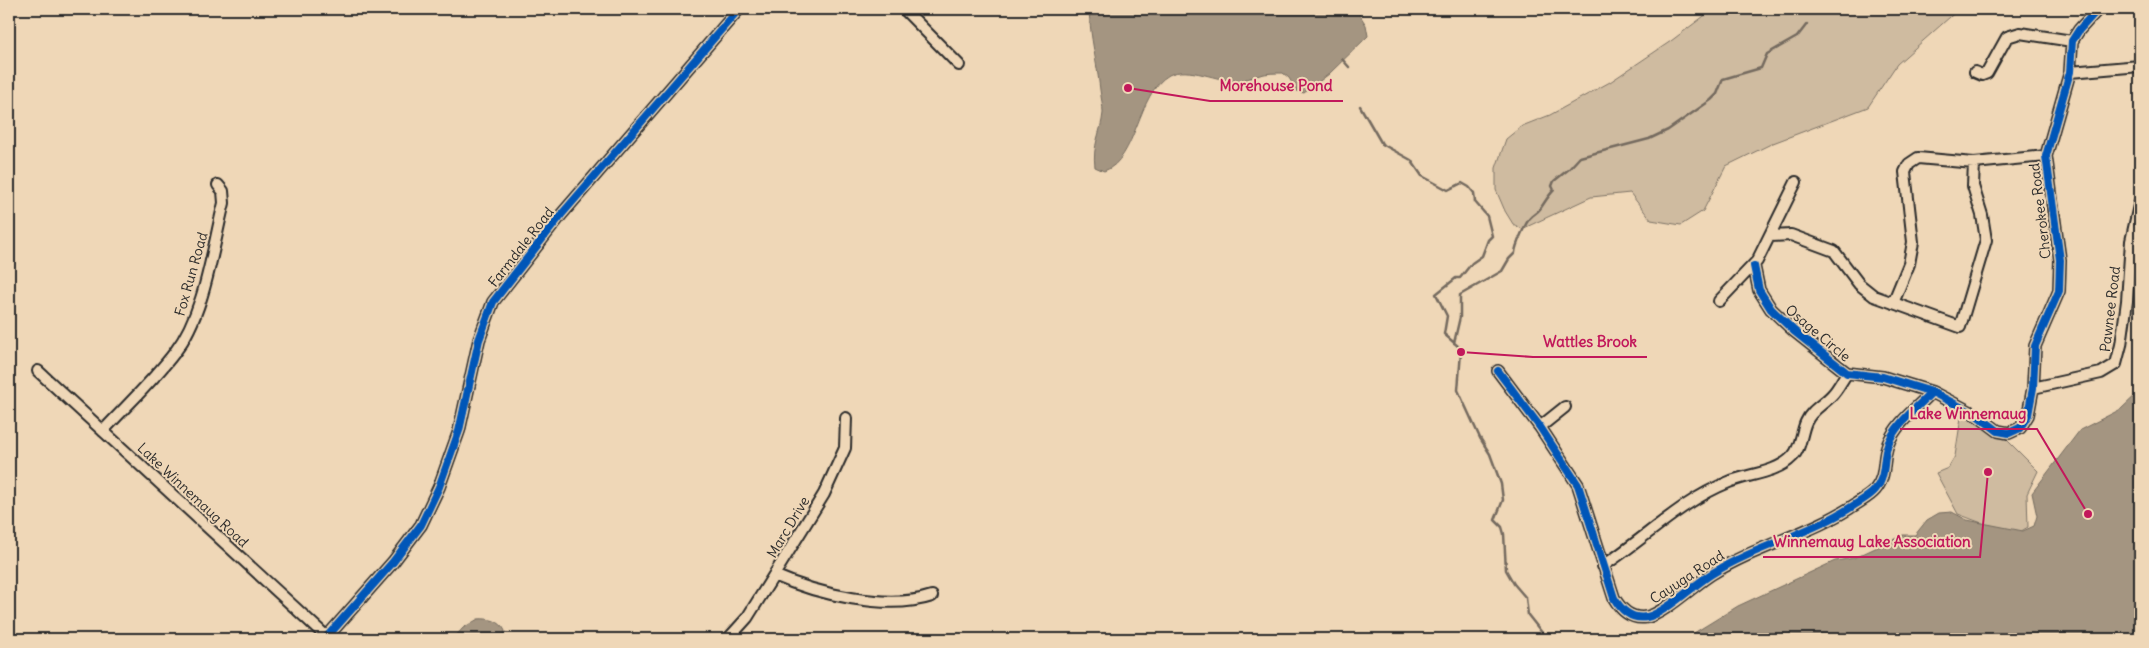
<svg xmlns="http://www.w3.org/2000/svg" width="2149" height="648" viewBox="0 0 2149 648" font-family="Delius,sans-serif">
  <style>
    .green { fill: #cfbba0; stroke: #7d7366 }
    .water { fill: #a49581; stroke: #746b5f }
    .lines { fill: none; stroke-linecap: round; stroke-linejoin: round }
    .stream { stroke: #746b5f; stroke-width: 2.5 }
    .minor-casing { stroke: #2b2b2b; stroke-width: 14 }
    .minor { stroke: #efd7b7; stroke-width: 10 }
    .cycleway-casing { stroke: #efd7b7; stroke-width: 11 }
    .cycleway { stroke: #0057b8; stroke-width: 8 }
    .labels { text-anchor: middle; stroke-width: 4; stroke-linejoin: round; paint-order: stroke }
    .street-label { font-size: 14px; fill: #2b2b2b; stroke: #efd7b7 }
    .leader { fill: none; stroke: #c2185b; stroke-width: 2 }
    .callout-dot { fill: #c2185b; stroke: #efd7b7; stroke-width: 2 }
    .callout-label { font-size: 15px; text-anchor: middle; font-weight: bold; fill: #c2185b; stroke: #efd7b7; stroke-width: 4; stroke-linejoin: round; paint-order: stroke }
  </style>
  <rect width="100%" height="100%" fill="#efd7b7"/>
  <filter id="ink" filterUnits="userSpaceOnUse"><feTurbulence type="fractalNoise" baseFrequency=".02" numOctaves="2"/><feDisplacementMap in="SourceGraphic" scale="10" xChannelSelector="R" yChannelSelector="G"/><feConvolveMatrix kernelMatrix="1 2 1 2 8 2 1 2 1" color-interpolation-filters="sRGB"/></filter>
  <g filter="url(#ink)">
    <!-- green -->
    <path class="green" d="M1739,9H1959L1897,64L1868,107L1773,143L1726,166L1703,211L1681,225L1651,220L1630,193L1591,197L1522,229L1513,224L1505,211L1496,190V168L1506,139L1522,126L1550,115L1610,82L1671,41L1708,13Z
      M1962,411L1983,416L2038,471L2027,494L2028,527L2018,533L1987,525L1958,514L1936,473L1948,468L1955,456Z"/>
    <!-- water -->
    <path class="water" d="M1089,9H1356L1366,25L1368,36L1329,74L1304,93L1297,91L1289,78L1283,73C1275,73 1267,73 1260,75C1253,77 1245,80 1237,81C1219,82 1188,65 1169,75C1137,93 1137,160 1104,171L1095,167C1092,145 1101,133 1103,113C1103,106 1101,97 1100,90C1097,62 1090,37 1089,9Z
      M2140,391V639H1690L1694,633L1738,606L1835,561L1854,558L1903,535H1915L1927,520L1939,513L1952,512L1967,520L2023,531L2034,526L2037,516L2032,493L2080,430L2121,409Z
      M478,619C489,618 501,621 505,631L502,639H453L463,628Z"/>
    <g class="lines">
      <!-- stream -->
      <path class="stream" d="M1342,59L1349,67
        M1360,106L1382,144L1411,160L1422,176L1448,190L1462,183L1469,187L1474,193L1475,202L1487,216L1492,236L1488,240L1482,256L1472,263L1460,278H1456L1436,294L1447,316L1444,334L1459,347L1461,352L1458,390L1480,438L1490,454L1501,484L1503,500L1495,520L1502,527L1504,534L1506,570L1514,584L1526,598L1528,615L1547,639
        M1454,343L1460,317V295L1502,271L1509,259L1515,253C1515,247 1526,221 1531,217C1534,214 1537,213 1540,209C1545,202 1548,196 1554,190L1552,186L1554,181L1569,169L1580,157L1649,139L1668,130L1711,100L1717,94L1723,79L1761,68L1767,54L1797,37L1807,24"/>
      <defs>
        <path id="minor" d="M904,9L959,65
          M1975,72L1982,75L1987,73L2007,37L2020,33L2072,41
          M2070,72L2140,66
          M1770,236L1791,235L1834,251L1859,284L1874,296L1960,327L1986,240L1982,215L1973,186L1974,163
          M1754,266L1759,290L1771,309L1794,331L1847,373L1883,377L1932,392L1978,416L1998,431L2009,433L2020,428L2028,415L2033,388L2035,346L2059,291L2060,260L2046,156L2070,72L2072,41L2079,30L2098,9
          M1719,301L1757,261L1796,182
          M1893,303L1909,264L1913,242L1905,172L1909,164L1918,158L1974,163L2046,156
          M38,371L329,639
          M1498,371L1540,427L1578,485L1614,598C1621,610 1631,620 1647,617C1664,614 1696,583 1713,573C1758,545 1812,534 1856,504C1862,500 1870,496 1875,490C1887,476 1882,460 1888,444C1896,423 1917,408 1932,392
          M2033,388L2101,373L2116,364L2121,345L2127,301L2131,241L2140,201
          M1540,427L1565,407
          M103,431C127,405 154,380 175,352C205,313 212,250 224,203L223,191L218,185
          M1603,566C1646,538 1681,501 1729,482C1748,474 1777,473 1792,457C1801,449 1801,433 1806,422C1812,409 1823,405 1832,395C1838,389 1842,380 1847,373
          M774,575C817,594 887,611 932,596
          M325,639L393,562L421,525L439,487L459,431L479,340L493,302L561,215L739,9
          M728,639L747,618L774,575L824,494L845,448L846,418"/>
      </defs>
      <!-- minor casing -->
      <use href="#minor" class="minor-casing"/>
      <!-- minor -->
      <use href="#minor" class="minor"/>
      <defs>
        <path id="cycleway" d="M1754,266L1759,290L1771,309L1794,331L1847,373L1883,377L1932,392L1978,416L1998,431L2009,433L2020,428L2028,415L2033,388L2035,346L2059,291L2060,260L2046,156L2070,72L2072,41L2079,30L2098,9
          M1498,371L1540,427L1578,485L1614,598C1621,610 1631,620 1647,617C1664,614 1696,583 1713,573C1758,545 1812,534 1856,504C1862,500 1870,496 1875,490C1887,476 1882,460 1888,444C1896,423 1917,408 1932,392
          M325,639L393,562L421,525L439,487L459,431L479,340L493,302L561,215L739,9"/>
      </defs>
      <!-- cycleway casing -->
      <use href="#cycleway" class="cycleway-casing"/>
      <!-- cycleway -->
      <use href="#cycleway" class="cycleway"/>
    </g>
  </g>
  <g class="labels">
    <!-- street labels -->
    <g class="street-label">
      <text transform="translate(2040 211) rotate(-97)" y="5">Cherokee Road</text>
      <text transform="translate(521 247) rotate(-52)" y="5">Farmdale Road</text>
      <text transform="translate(191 274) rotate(-74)" y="5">Fox Run Road</text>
      <text transform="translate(2110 309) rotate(-83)" y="5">Pawnee Road</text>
      <text transform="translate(1818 333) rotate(40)" y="5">Osage Circle</text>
      <text transform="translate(193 495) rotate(43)" y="5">Lake Winnemaug Road</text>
      <text transform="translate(788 527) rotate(-59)" y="5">Marc Drive</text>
      <text transform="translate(1687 577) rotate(-33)" y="5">Cayuga Road</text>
    </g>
  </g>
  <!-- callouts -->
  <path class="leader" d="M1128 88L1210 101H1343M1461 352L1533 357H1647M2088 514L2037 429H1900M1988 472L1980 557H1763"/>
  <g class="callout-dot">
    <circle cx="1128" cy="88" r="5"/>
    <circle cx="1461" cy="352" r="5"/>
    <circle cx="2088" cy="514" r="5"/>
    <circle cx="1988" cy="472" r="5"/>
  </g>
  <g class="callout-label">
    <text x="1276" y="91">Morehouse Pond</text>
    <text x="1590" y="347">Wattles Brook</text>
    <text x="1968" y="419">Lake Winnemaug</text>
    <text x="1872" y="547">Winnemaug Lake Association</text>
  </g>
  <!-- margin -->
  <rect width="2149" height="648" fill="none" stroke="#efd7b7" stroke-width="30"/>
  <rect x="15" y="15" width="2119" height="618" fill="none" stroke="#2b2b2b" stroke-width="2" filter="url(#ink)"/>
</svg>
